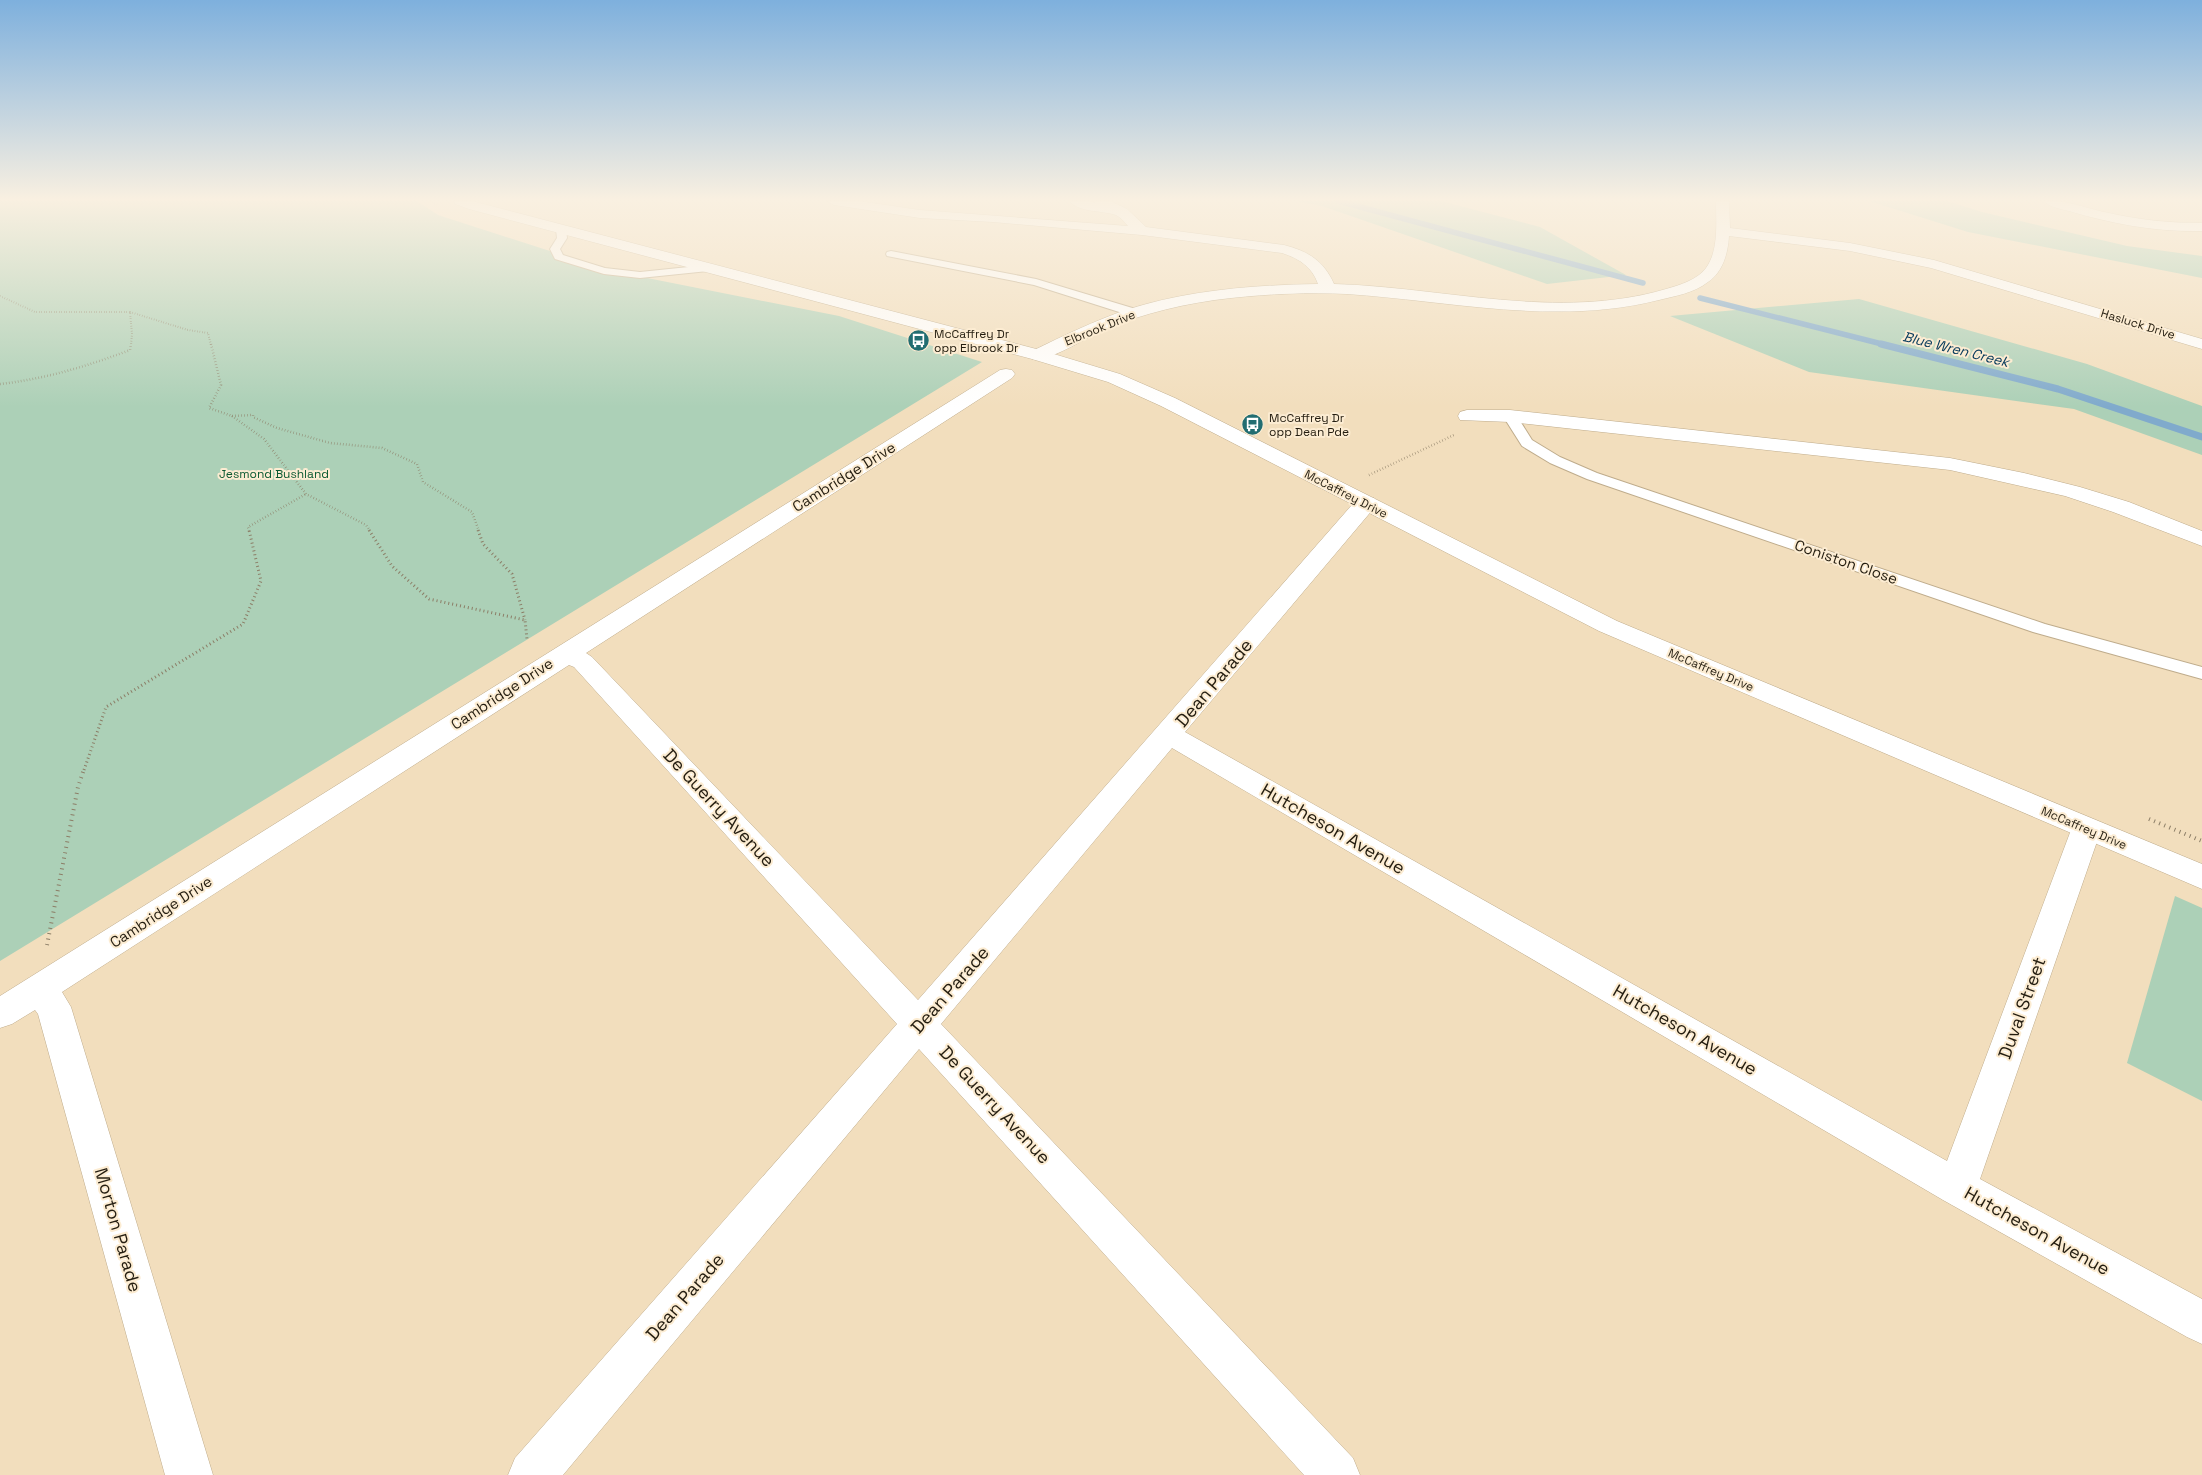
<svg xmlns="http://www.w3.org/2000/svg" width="2202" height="1475" viewBox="0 0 2202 1475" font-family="'Space Grotesk',sans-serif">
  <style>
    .green { fill: #acd0b7 }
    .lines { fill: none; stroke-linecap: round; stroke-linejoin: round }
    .stream-far1 { stroke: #80aacc; stroke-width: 5.5 }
    .stream { stroke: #80aacc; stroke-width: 7 }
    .service-casing { stroke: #bfac8c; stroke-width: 2 }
    .minor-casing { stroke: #bfac8c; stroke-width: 1 }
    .secondary-casing { stroke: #bfac8c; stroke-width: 1 }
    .path-far3 { stroke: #8c7e67; stroke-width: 2; stroke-dasharray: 0.5 2; stroke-linecap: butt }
    .path-far2 { stroke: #8c7e67; stroke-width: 2.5; stroke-dasharray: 0.5 2.5; stroke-linecap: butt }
    .path-far1 { stroke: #8c7e67; stroke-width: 3; stroke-dasharray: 1 3; stroke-linecap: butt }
    .path { stroke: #8c7e67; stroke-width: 4; stroke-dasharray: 1 4.5; stroke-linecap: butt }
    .service { fill: #fff; fill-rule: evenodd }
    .minor { fill: #fff; fill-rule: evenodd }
    .secondary { fill: #fff; fill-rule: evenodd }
    .labels { text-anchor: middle; stroke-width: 4; stroke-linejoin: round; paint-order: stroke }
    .far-street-label { font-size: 12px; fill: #241d10; stroke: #fcecd2 }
    .far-poi-label { font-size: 12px; fill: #241d10; stroke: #fcecd2; text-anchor: start }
    .far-park-label { font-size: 12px; fill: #0a5931; stroke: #fcecd2 }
    .far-water-label { font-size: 14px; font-style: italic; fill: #05395b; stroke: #fcecd2 }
    .street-label { font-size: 15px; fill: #241d10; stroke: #fcecd2 }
    .near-street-label { font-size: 18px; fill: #241d10; stroke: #fcecd2 }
  </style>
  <rect width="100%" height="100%" fill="#f2debd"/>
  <!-- green -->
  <path class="green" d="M0,201H417L438,215L612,271L839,316L982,362L0,961Z
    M1295,201H1441L1540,227L1626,275L1547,284L1322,206Z
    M1869,201H1947L1982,212L2127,246L2202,256V278L1968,232Z
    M1859,299L2087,364L2202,406V455L2074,409L1809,372L1670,316Z
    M2175,896L2202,908V1101L2127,1063Z"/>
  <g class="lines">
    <!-- stream-far1 -->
    <path class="stream-far1" d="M1338,201L1643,283
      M1700,298L1886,345"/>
    <!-- stream -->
    <path class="stream" d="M1881,344L2058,389L2202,437"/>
    <defs>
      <path id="service" d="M561,226L566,229L567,238L560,249L563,255L605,268L640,272L708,265L713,268L708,271L640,278L604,274L555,259L550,249L557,238L556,229Z
        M891,251L1036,279L1139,310L1141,313L1135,317L1034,285L887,256L886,254L887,252Z
        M1510,412L1515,413L1532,440L1560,457L1597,473L2045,624L2202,667V679L2033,632L1587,479L1550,463L1522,446L1503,416Z"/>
      <path id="minor" d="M827,201H858L920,210L1128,226C1125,222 1120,217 1116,215C1102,210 1080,213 1069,201H1088L1095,203L1094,201H1110L1127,209L1146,227L1284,245C1308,251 1324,261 1334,284C1443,287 1558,321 1666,289C1680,285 1697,280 1706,268C1719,250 1716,222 1716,201H1729L1730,228L1850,243L1934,260L2202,339V349L1931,268L1850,251L1729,236C1728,253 1723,272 1708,282C1694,293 1675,296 1659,300C1556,326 1451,301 1347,294C1309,292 1269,294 1231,298C1186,303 1144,313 1103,330C1082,340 1060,355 1038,360L1032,359L1029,355L1032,351C1063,336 1094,321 1126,310C1188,290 1254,285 1318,284C1312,267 1300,259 1282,253L1142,235L993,222L920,218L834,205Z
        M2044,201C2066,199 2087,209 2109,213C2140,220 2170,223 2202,223V231C2156,232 2113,224 2069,211C2061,209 2049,207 2044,201Z
        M1006,369L1012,370L1015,374L1012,378L586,653L592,657L918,1000L1358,498L1366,497L1374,498L1377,503L1374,508L1185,732L1947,1161L2071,830L2075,822L2086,819L2097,822L2101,830L1980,1179L2202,1299V1344L2187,1337L1943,1200L1172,748L941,1024L1353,1458L1360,1475H1304L919,1049L563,1475H508L515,1458L897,1024L574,667L569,665L62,992L71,1007L213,1475H165L38,1014L35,1010L12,1024L0,1028V996L1000,370Z
        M1467,410H1510L1950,458L2024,473L2080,487L2129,502L2202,531V546L2113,512L2065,496L1950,470L1510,422L1460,420L1458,416L1460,412Z"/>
      <path id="secondary" d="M454,201H472L1044,351L1120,374L1175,398L1617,621L2202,864V889L1599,631L1161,406L1108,382L1032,359L469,209L455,204Z"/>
    </defs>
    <!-- service casing -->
    <use href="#service" class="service-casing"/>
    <!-- minor casing -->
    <use href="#minor" class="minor-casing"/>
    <!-- secondary casing -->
    <use href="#secondary" class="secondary-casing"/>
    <!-- path-far3 -->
    <path class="path-far3" d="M430,201L439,205
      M0,296L35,312H130L132,334L131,345
      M130,312L188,330L208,333L211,345"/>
    <!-- path-far2 -->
    <path class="path-far2" d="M211,344L221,385L209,408L232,416L253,415V417L277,428L330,443L382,448L417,464L423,482L472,512L479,531
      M0,384C45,379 88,366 130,350L131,344
      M232,416L264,439L306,494L366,525L370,531
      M1369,475L1454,435
      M249,531L248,527L306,494"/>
    <!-- path-far1 -->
    <path class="path-far1" d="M369,530L392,566L429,599L525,620L527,639
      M478,530L483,544L512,574L525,620
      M84,770L106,707L243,624L261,581L249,530"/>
    <!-- path -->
    <path class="path" d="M2149,819L2202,841
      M47,945L78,787L84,769"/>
    <!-- service -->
    <use href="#service" class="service"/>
    <!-- minor -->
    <use href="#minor" class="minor"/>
    <!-- secondary -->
    <use href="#secondary" class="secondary"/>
  </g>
  <!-- sky -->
  <linearGradient id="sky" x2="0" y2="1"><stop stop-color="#7eb0dd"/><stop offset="0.49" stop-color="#f9f0e1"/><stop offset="1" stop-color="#f9f0e1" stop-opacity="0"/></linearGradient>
  <rect width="2202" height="407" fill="url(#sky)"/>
  <!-- icons -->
  <defs>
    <symbol id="bus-disc" viewBox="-11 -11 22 22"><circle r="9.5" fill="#216d71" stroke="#fcecd2"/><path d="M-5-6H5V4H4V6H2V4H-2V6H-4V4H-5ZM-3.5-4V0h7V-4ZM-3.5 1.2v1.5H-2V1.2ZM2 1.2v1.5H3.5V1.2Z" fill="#fff"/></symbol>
  </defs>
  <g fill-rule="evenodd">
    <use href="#bus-disc" x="906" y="328" width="25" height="25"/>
    <use href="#bus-disc" x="1240" y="412" width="25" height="25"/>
  </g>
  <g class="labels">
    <!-- far-street labels -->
    <g class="far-street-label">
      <text transform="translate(2138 324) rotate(17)" y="4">Hasluck Drive</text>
      <text transform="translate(1100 328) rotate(-22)" y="4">Elbrook Drive</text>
      <text transform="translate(1346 494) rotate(27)" y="4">McCaffrey Drive</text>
      <text transform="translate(1711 670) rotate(23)" y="4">McCaffrey Drive</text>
      <text transform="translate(2084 828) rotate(23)" y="4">McCaffrey Drive</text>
    </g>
    <!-- far-poi labels -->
    <g class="far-poi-label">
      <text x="934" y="338">McCaffrey Dr<tspan x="934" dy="14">opp Elbrook Dr</tspan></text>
      <text x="1269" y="422">McCaffrey Dr<tspan x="1269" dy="14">opp Dean Pde</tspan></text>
    </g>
    <!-- far-park labels -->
    <g class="far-park-label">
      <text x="274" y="478">Jesmond Bushland</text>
    </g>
    <!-- far-water labels -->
    <g class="far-water-label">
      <text transform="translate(1956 349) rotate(14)" y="5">Blue Wren Creek</text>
    </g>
    <!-- street labels -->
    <g class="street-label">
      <text transform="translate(844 477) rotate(-32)" y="5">Cambridge Drive</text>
      <text transform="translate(1846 562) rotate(19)" y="5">Coniston Close</text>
      <text transform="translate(502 694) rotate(-33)" y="5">Cambridge Drive</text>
      <text transform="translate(161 912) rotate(-33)" y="5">Cambridge Drive</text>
    </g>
    <!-- near-street labels -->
    <g class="near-street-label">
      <text transform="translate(1214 683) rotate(-50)" y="6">Dean Parade</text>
      <text transform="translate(719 808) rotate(47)" y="6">De Guerry Avenue</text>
      <text transform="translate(1333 829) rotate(30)" y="6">Hutcheson Avenue</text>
      <text transform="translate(950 990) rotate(-49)" y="6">Dean Parade</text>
      <text transform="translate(2022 1008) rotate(-70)" y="6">Duval Street</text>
      <text transform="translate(1685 1030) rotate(30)" y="6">Hutcheson Avenue</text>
      <text transform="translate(995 1105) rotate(47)" y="6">De Guerry Avenue</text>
      <text transform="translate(118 1230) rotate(74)" y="6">Morton Parade</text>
      <text transform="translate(2037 1231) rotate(29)" y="6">Hutcheson Avenue</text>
      <text transform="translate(685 1297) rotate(-49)" y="6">Dean Parade</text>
    </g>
  </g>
</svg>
